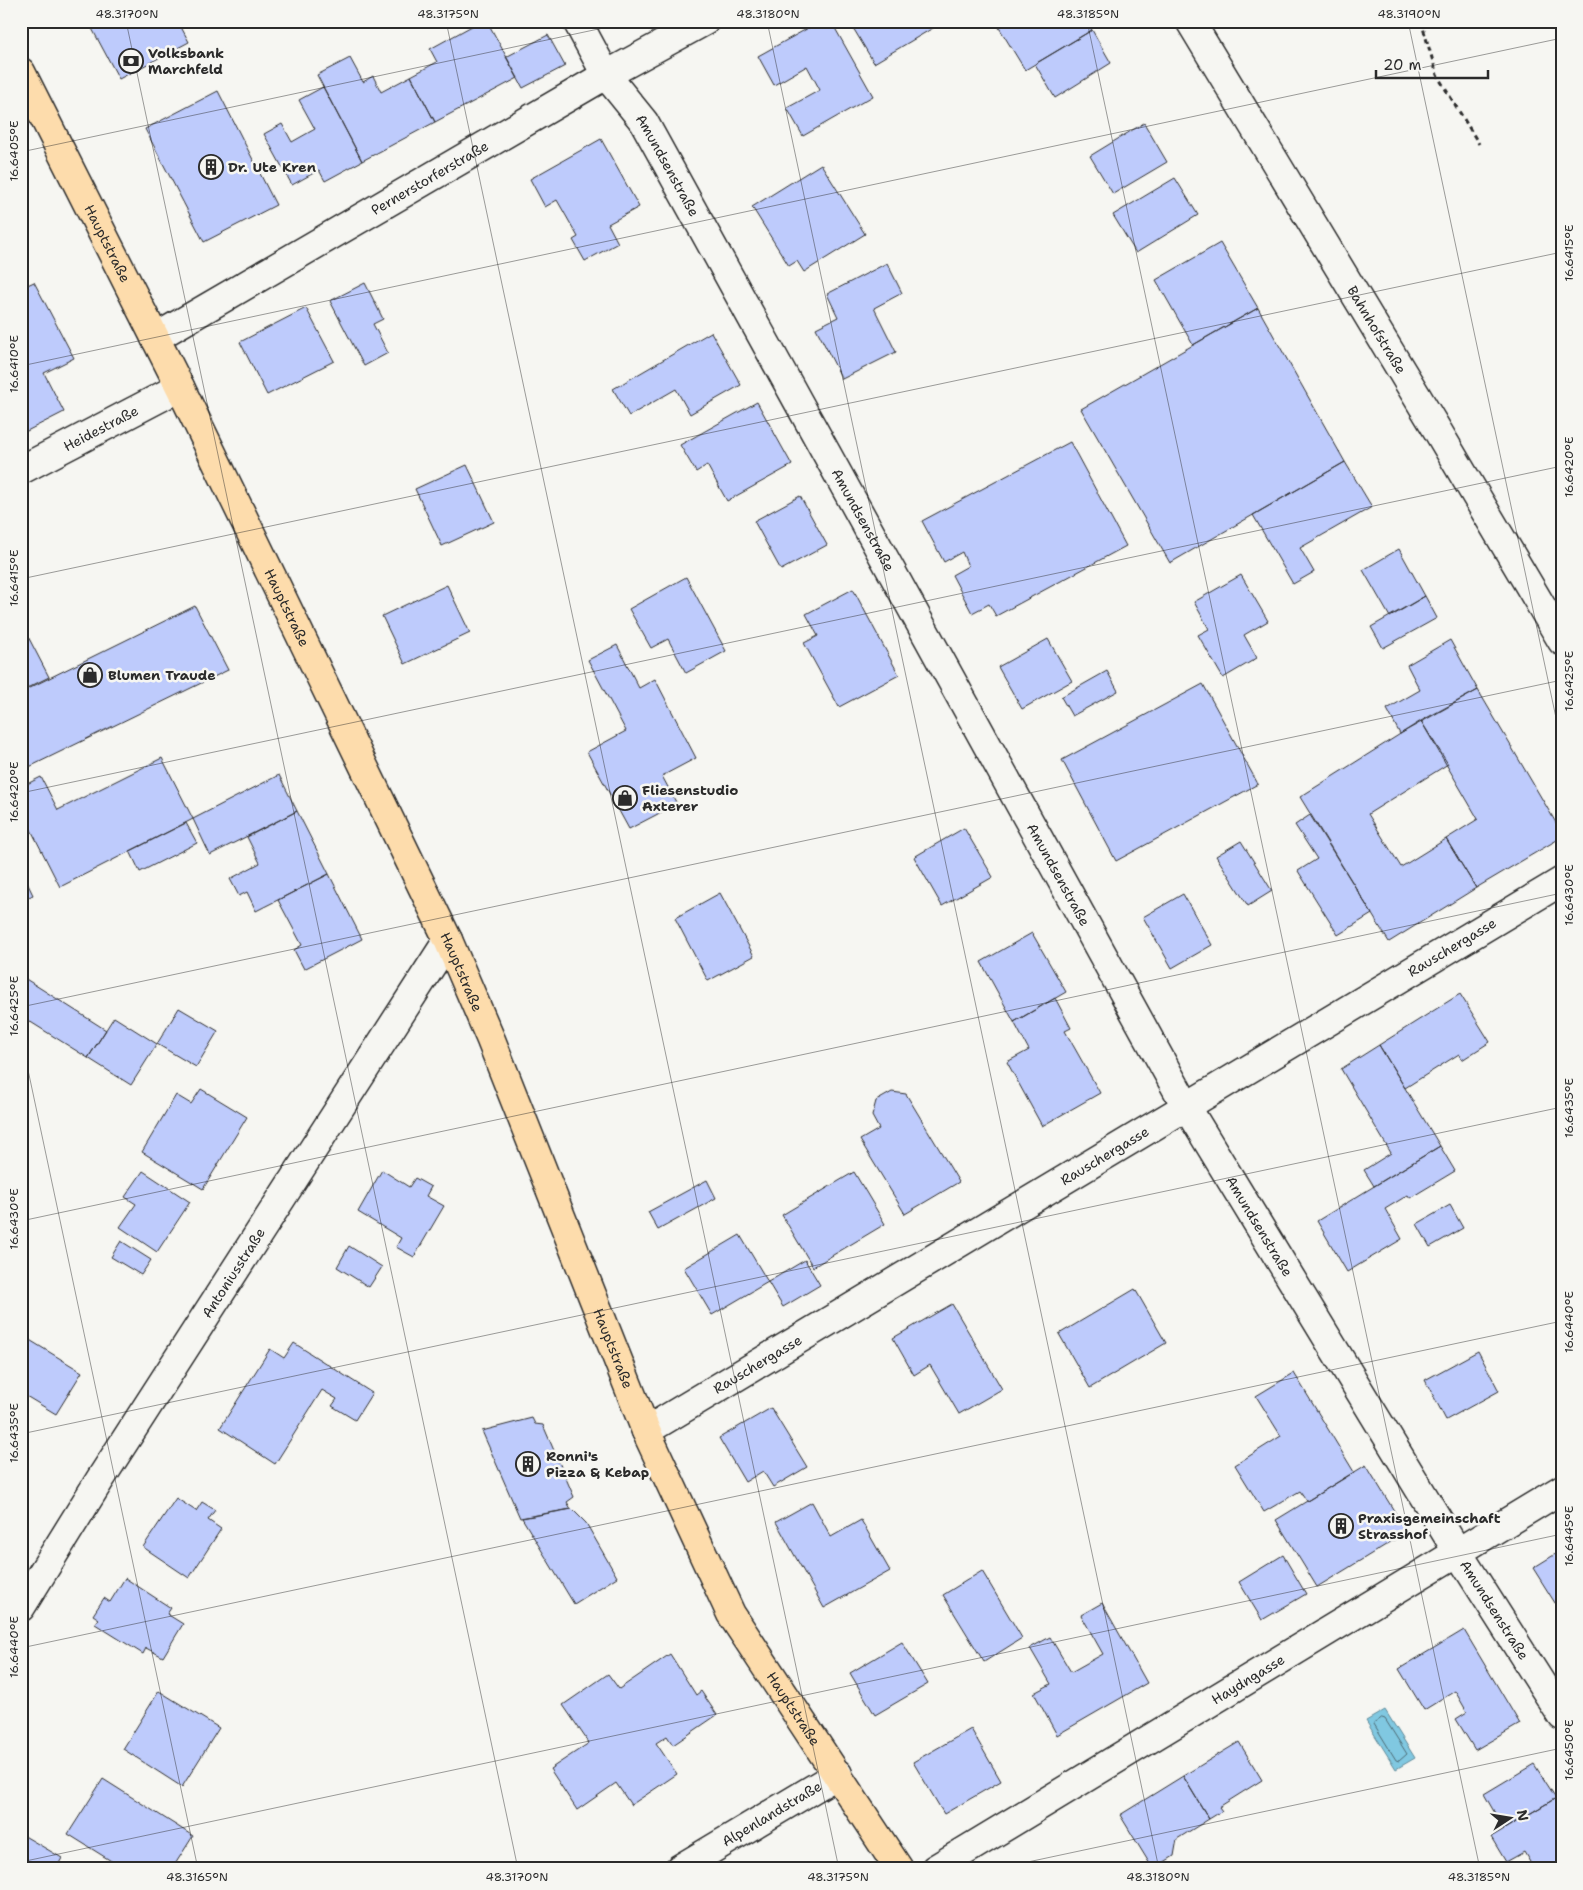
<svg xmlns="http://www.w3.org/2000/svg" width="1583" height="1890" viewBox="0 0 1583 1890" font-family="'Shantell Sans',sans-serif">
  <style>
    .water { fill: #80c8e1; stroke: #5e8998 }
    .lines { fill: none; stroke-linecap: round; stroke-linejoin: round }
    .shore { stroke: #4d6a74; stroke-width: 1 }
    .building { fill: #becbfc; stroke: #2b2b2b }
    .street-casing { stroke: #2b2b2b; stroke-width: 31 }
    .primary-casing { stroke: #2b2b2b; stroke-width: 31 }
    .path { stroke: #2b2b2b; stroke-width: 3; stroke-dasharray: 5 4; stroke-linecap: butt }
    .street { stroke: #f6f6f2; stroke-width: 28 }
    .primary { stroke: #fddcac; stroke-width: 28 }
    .ticks { fill: none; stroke: #2b2b2b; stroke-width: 1; stroke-opacity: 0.45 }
    .labels { text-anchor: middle; stroke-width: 5; stroke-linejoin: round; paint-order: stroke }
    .poi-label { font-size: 14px; font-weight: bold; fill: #2b2b2b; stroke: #f6f6f2; text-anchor: start }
    .street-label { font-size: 14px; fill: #2b2b2b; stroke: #f6f6f2 }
    .neatline { fill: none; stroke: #2b2b2b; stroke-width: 2 }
    .ticks-label { font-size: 12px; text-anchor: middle; fill: #2b2b2b }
  </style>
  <rect width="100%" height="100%" fill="#f6f6f2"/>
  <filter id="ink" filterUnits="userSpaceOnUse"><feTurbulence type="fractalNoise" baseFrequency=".02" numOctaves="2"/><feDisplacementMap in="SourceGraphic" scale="10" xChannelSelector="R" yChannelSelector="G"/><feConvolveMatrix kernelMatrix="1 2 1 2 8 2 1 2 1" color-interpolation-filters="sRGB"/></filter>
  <g filter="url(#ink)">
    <!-- water -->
    <path class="water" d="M1385,1710L1415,1758L1396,1769L1366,1721Z"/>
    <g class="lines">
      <!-- shore -->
      <path class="shore" d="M1382,1718L1385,1719L1407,1754L1399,1761L1396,1760L1374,1724Z"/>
    </g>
    <!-- building -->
    <path class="building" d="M88,21H191L181,27L189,42L119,79Z
      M481,21H487L518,78L435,122L411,76L437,62L430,49Z
      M821,21H831L873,96L803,136L787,108L820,90L807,66L774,85L758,56Z
      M849,21H936L938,25L874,63Z
      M995,21H1086L1092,30L1025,70Z
      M1092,30L1111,63L1055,98L1035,64Z
      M548,35L565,66L523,88L506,57Z
      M350,58L363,82L373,76L381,92L411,76L435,122L362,161L317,75Z
      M323,87L362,161L325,181L319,170L292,185L264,134L282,124L292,142L315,129L299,100Z
      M218,91L276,205L204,242L145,129Z
      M1144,123L1167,162L1113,194L1090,156Z
      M601,139L639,207L608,224L618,243L585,261L573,240L578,237L557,200L545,207L530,179Z
      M821,164L865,234L804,272L797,261L789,266L752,207Z
      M1175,178L1198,215L1136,253L1113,215Z
      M1220,243L1258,308L1193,345L1156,280Z
      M887,263L902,293L874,308L896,352L842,379L816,328L838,317L827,294Z
      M34,282L74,358L44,373L64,412L21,434V288Z
      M365,283L383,319L373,324L388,353L364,366L330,301Z
      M306,308L334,361L267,395L240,342Z
      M1258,308L1345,462L1170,563L1081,409Z
      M711,332L741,385L690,414L676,389L629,416L613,389Z
      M757,402L792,465L727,501L707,465L696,472L680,445Z
      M1070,442L1126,546L996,616L989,604L972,613L952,575L968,566L962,552L944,562L922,521Z
      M1345,462L1372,507L1300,548L1314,572L1293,584L1253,515Z
      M467,465L494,522L442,546L415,489Z
      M800,496L827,545L781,570L754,521Z
      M1399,549L1425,596L1390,617L1363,570Z
      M1241,575L1268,621L1244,635L1257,658L1223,678L1198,635L1209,629L1194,602Z
      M686,577L726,651L686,673L668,639L651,648L629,609Z
      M447,585L470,633L405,664L382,616Z
      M853,589L899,675L839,707L804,643L818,636L806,614Z
      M1425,596L1437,618L1383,648L1371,627Z
      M195,606L228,670L23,770L21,692Z
      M21,623L49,677L21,691Z
      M1048,639L1072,681L1022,709L998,667Z
      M1450,640L1478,690L1400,734L1387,709L1420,690L1407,665Z
      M617,645L639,688L655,679L696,758L662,776L677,804L629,829L587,752L626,731L588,660Z
      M1107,671L1118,691L1072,716L1061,697Z
      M1203,684L1258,784L1116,861L1062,760Z
      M1478,690L1562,833V837L1476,888L1446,839L1478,819L1421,721Z
      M1421,721L1448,764L1368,814L1401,867L1446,839L1476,888L1389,942L1300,797Z
      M162,758L193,819L60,887L21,810V787L41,777L58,810Z
      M279,775L297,811L210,855L193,819Z
      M297,811L329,874L256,911L247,892L239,896L230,879L260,863L247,837Z
      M1310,815L1372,914L1338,935L1298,871L1317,859L1295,825Z
      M186,823L197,843L140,872L130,851Z
      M964,828L993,877L942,906L914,857Z
      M1241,841L1272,891L1248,906L1216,856Z
      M21,870L33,895L21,901Z
      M329,874L362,939L304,969L294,950L302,945L278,900Z
      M720,893L754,956L708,981L675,918Z
      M1183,894L1212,945L1172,968L1143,917Z
      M1032,933L1066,992L1014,1022L981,962Z
      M21,976L106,1030L88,1058L21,1016Z
      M1460,994L1490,1042L1462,1060L1459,1054L1405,1088L1379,1045Z
      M1055,998L1071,1028L1065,1031L1100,1093L1042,1126L1007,1062L1029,1050L1014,1022Z
      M179,1008L218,1031L196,1067L157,1044Z
      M114,1017L157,1044L131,1085L88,1058Z
      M1379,1045L1440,1146L1374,1186L1364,1170L1391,1153L1341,1069Z
      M201,1089L247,1117L203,1189L142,1152L176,1095L191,1104Z
      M892,1092L906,1094L959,1182L905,1214L860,1140L879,1129L872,1116L876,1101Z
      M1440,1146L1455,1171L1410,1198L1408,1195L1385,1209L1402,1239L1347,1272L1317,1221Z
      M382,1170L409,1187L415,1178L431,1187L426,1196L444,1206L414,1257L396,1247L401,1238L358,1212Z
      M143,1171L190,1202L157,1252L120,1227L136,1204L125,1197Z
      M854,1172L885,1224L813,1267L782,1215Z
      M707,1180L716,1198L658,1230L648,1212Z
      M1450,1205L1463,1228L1430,1247L1417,1224Z
      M740,1235L768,1282L712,1315L684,1268Z
      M121,1241L151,1260L141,1275L111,1257Z
      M349,1246L382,1267L369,1287L337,1267Z
      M805,1260L820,1285L783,1307L768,1282Z
      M1135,1289L1166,1343L1090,1388L1059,1334Z
      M952,1304L1002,1389L959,1414L930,1365L914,1375L893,1338Z
      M23,1336L82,1372L56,1414L21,1393Z
      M294,1343L372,1393L355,1420L332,1406L337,1399L322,1390L275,1464L220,1428L270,1349L284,1358Z
      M1478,1351L1499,1391L1446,1420L1425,1380Z
      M1294,1373L1354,1472L1307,1501L1300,1491L1264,1512L1235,1465L1281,1436L1256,1396Z
      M771,1408L807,1467L773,1487L763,1471L745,1482L719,1438Z
      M532,1418L535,1424L543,1425L574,1497L567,1502L571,1509L520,1518L482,1431Z
      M1366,1465L1407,1532L1317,1587L1276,1520Z
      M176,1498L196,1511L202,1502L215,1510L208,1520L221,1529L189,1578L143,1547Z
      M812,1502L831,1537L861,1520L890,1571L824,1608L776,1522Z
      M572,1509L586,1523L617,1577L574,1604L522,1518Z
      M1562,1550V1614L1533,1568Z
      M1283,1555L1306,1594L1262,1620L1239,1582Z
      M982,1571L1022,1638L984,1662L943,1595Z
      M125,1578L171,1608L167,1614L183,1624L163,1657L146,1648L143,1654L95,1624L99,1619L93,1615L104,1598L110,1602Z
      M1102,1603L1147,1683L1057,1735L1034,1693L1051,1684L1030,1648L1050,1637L1071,1672L1103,1654L1081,1615Z
      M1464,1630L1520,1724L1475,1750L1456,1719L1467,1712L1455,1691L1424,1710L1399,1669Z
      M902,1642L928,1684L875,1715L850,1673Z
      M670,1654L696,1695L701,1691L717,1715L673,1745L667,1736L656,1743L677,1774L631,1805L616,1783L577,1810L550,1769L589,1743L563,1705L608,1674L619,1689Z
      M159,1691L219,1728L182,1787L123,1749Z
      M971,1729L1001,1781L944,1814L913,1762Z
      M1239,1742L1262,1780L1219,1807L1222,1811L1209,1819L1183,1776Z
      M1534,1764L1556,1798L1504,1829L1484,1794Z
      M1183,1776L1209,1819L1177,1839L1174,1856L1153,1869L1120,1815Z
      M103,1779L193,1836L172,1869H124L68,1834Z
      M1556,1798L1562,1808V1868L1534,1869L1524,1852L1506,1862L1491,1837Z
      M21,1834L62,1858L56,1869H21Z"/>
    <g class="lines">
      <defs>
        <g id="street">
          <path id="s1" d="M577,21L606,75L644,122L1186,1106L1457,1551L1562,1716"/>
          <path id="s2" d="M1190,21L1433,423L1562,641"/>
          <path id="s3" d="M155,338L606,75L705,21"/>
          <path id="s4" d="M21,470L180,387"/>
          <path id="s5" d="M646,1431L1562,881"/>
          <path id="s6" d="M21,1607L101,1478L448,940"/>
          <path id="s7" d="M679,1869L838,1774"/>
          <path id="s8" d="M935,1869L1562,1489"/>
        </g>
        <g id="primary">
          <path id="s9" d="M21,72L180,387L448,940L491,1040L646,1431L731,1614L899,1869"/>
        </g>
      </defs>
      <!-- street casing -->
      <use href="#street" class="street-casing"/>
      <!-- primary casing -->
      <use href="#primary" class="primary-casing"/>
      <!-- path -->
      <path class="path" d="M1421,21L1437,75L1479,144"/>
      <!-- street -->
      <use href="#street" class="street"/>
      <!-- primary -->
      <use href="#primary" class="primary"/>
    </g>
  </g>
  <!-- ticks -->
  <path class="ticks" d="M126,21L518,1869M446,21L839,1869M767,21L1159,1869M1087,21L1480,1869M1408,21L1562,746M21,152L636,21M21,366L1562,38M21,579L1562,252M21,793L1562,466M21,1007L1562,680M21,1037L198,1869M21,1221L1562,893M21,1434L1562,1107M21,1648L1562,1321M21,1862L1562,1534M995,1869L1562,1748"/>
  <!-- icons -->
  <defs>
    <symbol id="bank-ring" viewBox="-11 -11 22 22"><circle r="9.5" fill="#f6f6f2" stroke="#2b2b2b" stroke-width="1.5"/><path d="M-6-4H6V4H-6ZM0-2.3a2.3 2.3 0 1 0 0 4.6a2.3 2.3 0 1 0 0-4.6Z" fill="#2b2b2b"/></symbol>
    <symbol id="building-ring" viewBox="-11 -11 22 22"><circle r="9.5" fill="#f6f6f2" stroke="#2b2b2b" stroke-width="1.5"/><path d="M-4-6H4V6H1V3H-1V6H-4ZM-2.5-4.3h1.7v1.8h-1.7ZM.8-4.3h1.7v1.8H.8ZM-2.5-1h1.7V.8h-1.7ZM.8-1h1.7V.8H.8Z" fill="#2b2b2b"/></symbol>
    <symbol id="shop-ring" viewBox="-11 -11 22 22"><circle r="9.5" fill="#f6f6f2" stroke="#2b2b2b" stroke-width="1.5"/><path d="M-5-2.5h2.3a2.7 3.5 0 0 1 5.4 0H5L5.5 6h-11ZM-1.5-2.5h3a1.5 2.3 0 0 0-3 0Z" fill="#2b2b2b"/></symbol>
  </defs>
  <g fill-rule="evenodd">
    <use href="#bank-ring" x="117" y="47" width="28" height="28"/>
    <use href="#building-ring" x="197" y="153" width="28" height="28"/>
    <use href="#shop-ring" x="76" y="661" width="28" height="28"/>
    <use href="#shop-ring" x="611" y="784" width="28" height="28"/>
    <use href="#building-ring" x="514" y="1450" width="28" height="28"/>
    <use href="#building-ring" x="1327" y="1512" width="28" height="28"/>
  </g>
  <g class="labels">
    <!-- poi labels -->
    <g class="poi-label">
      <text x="148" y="58">Volksbank<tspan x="148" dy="16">Marchfeld</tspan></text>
      <text x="228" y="172">Dr. Ute Kren</text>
      <text x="108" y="680">Blumen Traude</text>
      <text x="642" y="795">Fliesenstudio<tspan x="642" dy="16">Axterer</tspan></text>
      <text x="546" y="1461">Ronni's<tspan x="546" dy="16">Pizza &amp; Kebap</tspan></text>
      <text x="1358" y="1523">Praxisgemeinschaft<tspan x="1358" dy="16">Strasshof</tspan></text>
    </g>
    <!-- street labels -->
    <g class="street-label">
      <text dy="5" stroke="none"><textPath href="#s1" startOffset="171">Amundsenstraße</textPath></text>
      <text dy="5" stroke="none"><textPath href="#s3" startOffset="318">Pernerstorferstraße</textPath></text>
      <text dy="5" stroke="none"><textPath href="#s9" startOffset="192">Hauptstraße</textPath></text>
      <text dy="5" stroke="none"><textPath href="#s2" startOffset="361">Bahnhofstraße</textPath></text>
      <text dy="5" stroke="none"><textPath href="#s4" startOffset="90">Heidestraße</textPath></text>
      <text dy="5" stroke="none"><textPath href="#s1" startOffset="576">Amundsenstraße</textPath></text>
      <text dy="5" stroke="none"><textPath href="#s9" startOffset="598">Hauptstraße</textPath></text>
      <text dy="5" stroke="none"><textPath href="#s1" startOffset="981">Amundsenstraße</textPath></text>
      <text dy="5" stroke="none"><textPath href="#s5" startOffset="940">Rauschergasse</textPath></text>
      <text dy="5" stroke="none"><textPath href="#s9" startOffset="1002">Hauptstraße</textPath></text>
      <text dy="5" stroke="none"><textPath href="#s5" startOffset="535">Rauschergasse</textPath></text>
      <text dy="5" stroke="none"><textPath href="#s1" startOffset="1386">Amundsenstraße</textPath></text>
      <text dy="5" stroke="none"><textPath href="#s6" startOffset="396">Antoniusstraße</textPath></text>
      <text dy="5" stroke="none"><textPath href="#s9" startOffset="1408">Hauptstraße</textPath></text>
      <text dy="5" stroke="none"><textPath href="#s5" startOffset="130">Rauschergasse</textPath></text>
      <text dy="5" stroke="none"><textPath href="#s1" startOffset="1836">Amundsenstraße</textPath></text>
      <text dy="5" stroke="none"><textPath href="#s8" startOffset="366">Haydngasse</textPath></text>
      <text dy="5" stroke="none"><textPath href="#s9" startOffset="1812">Hauptstraße</textPath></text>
      <text dy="5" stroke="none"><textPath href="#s7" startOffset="108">Alpenlandstraße</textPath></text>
    </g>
  </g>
  <!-- margin -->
  <rect width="1583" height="1890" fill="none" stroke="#f6f6f2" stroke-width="55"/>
  <!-- north arrow -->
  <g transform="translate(1510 1818) rotate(78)" stroke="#f6f6f2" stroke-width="4" paint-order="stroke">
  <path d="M0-4L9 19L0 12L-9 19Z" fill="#2b2b2b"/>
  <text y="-8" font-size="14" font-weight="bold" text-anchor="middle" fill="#2b2b2b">N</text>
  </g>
  <!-- scale -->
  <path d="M1376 70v8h112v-8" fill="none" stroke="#2b2b2b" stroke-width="2.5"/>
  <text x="1383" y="70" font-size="15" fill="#2b2b2b" stroke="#f6f6f2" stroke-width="4" paint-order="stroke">20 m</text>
  <rect x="28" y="28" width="1528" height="1834" class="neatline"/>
  <g class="ticks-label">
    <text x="127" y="18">48.3170°N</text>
    <text x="448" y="18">48.3175°N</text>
    <text x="768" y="18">48.3180°N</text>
    <text x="1088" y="18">48.3185°N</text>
    <text x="1409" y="18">48.3190°N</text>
    <text transform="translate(14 151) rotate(-90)" y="4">16.6405°E</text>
    <text transform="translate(1569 253) rotate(-90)" y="4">16.6415°E</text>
    <text transform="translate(14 364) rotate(-90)" y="4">16.6410°E</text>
    <text transform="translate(1569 467) rotate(-90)" y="4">16.6420°E</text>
    <text transform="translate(14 578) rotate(-90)" y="4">16.6415°E</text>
    <text transform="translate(1569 681) rotate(-90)" y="4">16.6425°E</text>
    <text transform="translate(14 792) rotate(-90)" y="4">16.6420°E</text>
    <text transform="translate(1569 895) rotate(-90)" y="4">16.6430°E</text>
    <text transform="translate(14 1006) rotate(-90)" y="4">16.6425°E</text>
    <text transform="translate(1569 1108) rotate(-90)" y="4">16.6435°E</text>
    <text transform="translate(14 1219) rotate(-90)" y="4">16.6430°E</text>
    <text transform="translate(1569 1322) rotate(-90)" y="4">16.6440°E</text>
    <text transform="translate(14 1433) rotate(-90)" y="4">16.6435°E</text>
    <text transform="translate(1569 1536) rotate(-90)" y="4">16.6445°E</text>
    <text transform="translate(14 1647) rotate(-90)" y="4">16.6440°E</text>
    <text transform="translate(1569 1750) rotate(-90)" y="4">16.6450°E</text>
    <text x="197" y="1881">48.3165°N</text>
    <text x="517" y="1881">48.3170°N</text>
    <text x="838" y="1881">48.3175°N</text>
    <text x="1158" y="1881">48.3180°N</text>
    <text x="1479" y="1881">48.3185°N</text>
  </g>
</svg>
